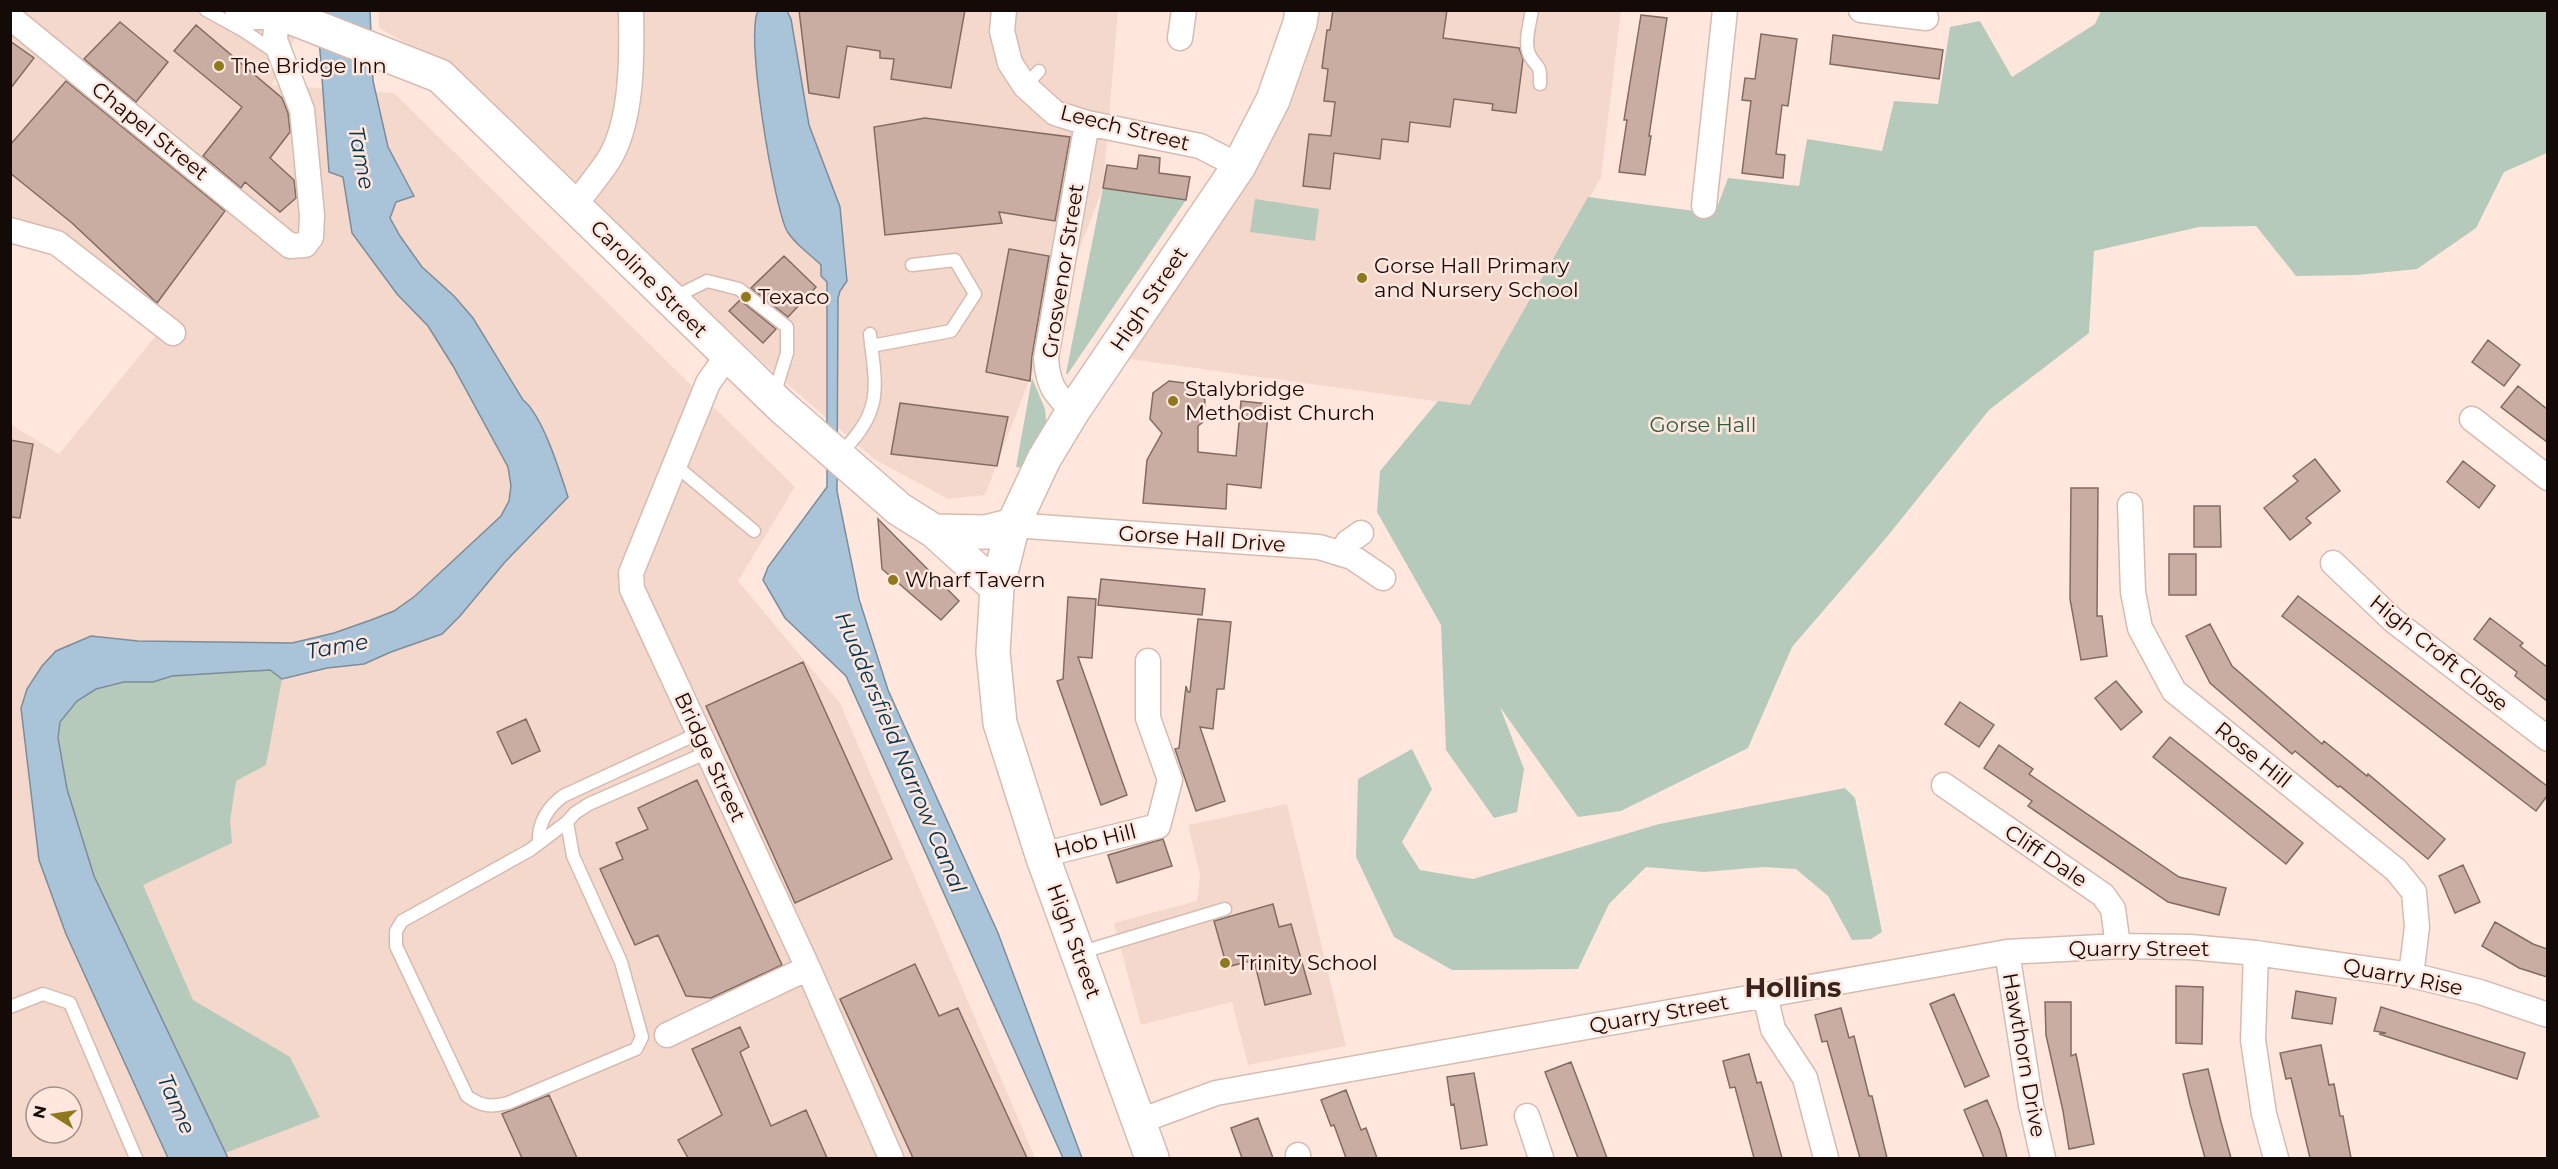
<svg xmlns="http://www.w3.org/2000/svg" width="2558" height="1169" viewBox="0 0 2558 1169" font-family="Montserrat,sans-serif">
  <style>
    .built { fill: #f5d8cc; fill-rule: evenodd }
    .green { fill: #b5cabb }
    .water { fill: #a9c4d8; stroke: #7c8c9a; stroke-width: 1.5 }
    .building { fill: #c9ada2; stroke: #846b61; stroke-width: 1.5 }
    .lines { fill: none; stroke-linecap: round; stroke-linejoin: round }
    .service-casing { stroke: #d7bbb0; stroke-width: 15 }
    .minor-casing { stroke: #d7bbb0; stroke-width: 27 }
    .secondary-casing { stroke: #d7bbb0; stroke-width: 36 }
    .service { stroke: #fff; stroke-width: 12 }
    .minor { stroke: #fff; stroke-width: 24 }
    .secondary { stroke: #fff; stroke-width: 33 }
    .poi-dot { fill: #8e791e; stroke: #ffe7de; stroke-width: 2 }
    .labels { text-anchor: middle; stroke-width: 5; stroke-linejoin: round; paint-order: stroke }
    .poi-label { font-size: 21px; fill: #140b08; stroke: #ffe7de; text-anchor: start }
    .street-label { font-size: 21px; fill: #140b08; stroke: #ffe7de }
    .park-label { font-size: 21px; fill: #2d5b3e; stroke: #ffe7de }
    .water-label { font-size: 22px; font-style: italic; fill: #003450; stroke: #ffe7de }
    .district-label { font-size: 27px; font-weight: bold; fill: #39241b; stroke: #ffe7de }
  </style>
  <rect width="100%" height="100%" fill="#ffe7de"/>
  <!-- built -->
  <path class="built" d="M11,11H308L272,85L394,93L795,487L738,581L840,703L1035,1158H11L10,424L59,454L172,316L63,233L11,220ZM36,1097H72V1133H36Z
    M379,11H1118L1103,188L985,495L948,499L874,459L651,266L444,64L379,28Z
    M1316,11H1621L1601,178L1470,406L1130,359L1264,154L1303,69Z
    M1287,804L1346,1046L1248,1065L1232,1002L1141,1025L1114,923L1197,901L1200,875L1188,825Z"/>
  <!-- green -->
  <path class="green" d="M2101,11H2547V153L2504,172L2476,228L2417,269L2358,275L2296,276L2256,226L2199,227L2094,251L2089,333L1989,410L1886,538L1792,647L1748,748L1621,811L1578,817L1500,707L1524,769L1517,812L1494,818L1446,750L1441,625L1377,512L1380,471L1438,401L1470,405L1588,197L1710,213L1718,205L1728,178L1799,186L1807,139L1882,151L1894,101L1938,104L1950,27L1980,21L2012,77L2095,24Z
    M1103,188L1186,200L1067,375L1066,373Z
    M1255,199L1319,209L1315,241L1250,232Z
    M1032,378L1045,409L1047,430L1024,468L1016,467Z
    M270,670L282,679L266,765L236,781L230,821L232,843L143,885L193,1000L290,1057L320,1117L225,1153L94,876L67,789L58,738L60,722L77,701L96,689L124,682H153L172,676Z
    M1412,749L1432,789L1402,842L1420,870L1473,879L1659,824L1845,788L1855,798L1882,932L1871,939L1852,940L1828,896L1796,869L1763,867L1704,872L1646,867L1609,904L1578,969L1452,970L1394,937L1356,857L1358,779Z"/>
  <!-- water -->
  <path class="water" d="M317,11H370L373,81L388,147L414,196L396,202L390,218L400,236L422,267L454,296L473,318L523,400C542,414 560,472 568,497L505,562L460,616L442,634L391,652L364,664L327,668L282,679L270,670L172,676L153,682H124L96,689L77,701L60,722L58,738L67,789L94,876L228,1158H168L66,934L39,860L21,708L27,689L42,666L56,651L91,636L138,641L292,643L334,633L371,620L394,611L415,596L501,516L509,501L511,486L508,467L453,366L428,326L397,294L352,233L343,177L329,172Z
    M758,11H787L791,19L809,125L840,207L847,281L840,291L838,298L837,491L859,599L888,690L998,933L1082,1158H1063L846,676L785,618L763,580L768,567L827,487V282L821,276V265C810,254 793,243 786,229C773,199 745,35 758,11Z"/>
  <!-- building -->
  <path class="building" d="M799,10H965L951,88L891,79L894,59L880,58V51L847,46L839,98L809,93Z
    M1333,10H1447L1443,38L1519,48L1523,59L1516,113L1492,110L1493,104L1454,99L1450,127L1410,122L1408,142L1382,139L1380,159L1334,153L1330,189L1303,186L1309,134L1331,136L1335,102L1324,101L1328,69L1322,68L1327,30H1330Z
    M1641,15L1667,18L1649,136H1651L1645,175L1619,172L1627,120H1624Z
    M120,22L168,62L136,102L84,59Z
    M196,25L282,98L288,113L290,132L270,158L294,180L296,198L280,212L245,182L241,188L203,156L242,107L174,51Z
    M1761,34L1797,39L1788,106L1782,105L1776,154L1785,155L1783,178L1742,173L1751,101L1742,100L1745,78L1755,79Z
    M1833,35L1943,50L1939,79L1830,64Z
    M10,41L34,58L10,89Z
    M66,81L225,211L157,303L72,223L10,173V145Z
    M925,118L1070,137L1055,221L999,212L1002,223L885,235L874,127Z
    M1139,155L1160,158L1159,173L1190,177L1186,200L1103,188L1107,165L1137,169Z
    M1009,249L1049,256L1032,356L1030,381L986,372Z
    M784,256L816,287L788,317L751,288Z
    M740,300L776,329L763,343L729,311Z
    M2488,340L2520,365L2504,386L2472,362Z
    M1169,381L1192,384L1205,400L1203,422L1198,426V452L1236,456L1241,401L1269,404L1261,488L1227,484L1226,509L1143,503L1147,460L1162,433L1150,419L1153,393Z
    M2518,386L2547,409V442L2501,407Z
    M900,403L1008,417L997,466L891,454Z
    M10,440L33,444L20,518L10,517Z
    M2315,459L2340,491L2306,518L2311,523L2290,540L2264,508L2298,481L2293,476Z
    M2463,461L2495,486L2479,508L2447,482Z
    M2071,488H2098L2097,616H2102L2107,656L2081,660L2070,599Z
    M2194,506H2220L2221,547H2194Z
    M878,519L959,601L941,620L882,569Z
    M2169,554H2196V595H2169Z
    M1101,579L1205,589L1202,615L1098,605Z
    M2298,596L2547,786V796L2536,811L2282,616Z
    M1068,597L1096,599L1092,658L1078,657L1127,795L1101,805L1057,681L1063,679Z
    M2490,618L2523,643L2520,646L2547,667V701L2515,676L2517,672L2474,639Z
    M1198,619L1231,622L1224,689H1217L1213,729L1200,727L1225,801L1196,811L1175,749L1179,748L1186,686L1188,692H1190Z
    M2210,624L2232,666L2322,744L2324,741L2367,776L2368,774L2445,839L2428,859L2340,786L2338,787L2295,751L2292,754L2210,683L2186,636Z
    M803,662L892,859L795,903L706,706Z
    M2116,681L2142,712L2121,730L2095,698Z
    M1960,702L1994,725L1979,747L1945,724Z
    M526,719L540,751L512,764L497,732Z
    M2170,737L2303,843L2286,864L2153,757Z
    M1999,745L2033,769L2029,774L2179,877L2226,888L2219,915L2168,902L2028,806L2032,801L1984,768Z
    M697,780L782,965L711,998L686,996L658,935L635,945L600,869L623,859L616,843L648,829L638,808Z
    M1163,839L1172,866L1117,883L1108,855Z
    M2463,865L2480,902L2455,913L2439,876Z
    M1273,904L1279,927L1291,924L1311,994L1265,1005L1254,960L1227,967L1214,921Z
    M2495,922L2533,944L2547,949V977L2519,968L2482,946Z
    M915,964L939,1016L958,1008L1027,1158H913L840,999Z
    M2176,986L2203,987L2202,1044L2176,1043Z
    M2296,991L2336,998L2332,1024L2292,1018Z
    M1954,994L1989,1076L1965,1087L1930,1004Z
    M2045,1002H2071V1056L2076,1054L2094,1144L2069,1149L2063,1111L2046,1035Z
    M2381,1007L2525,1053L2517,1079L2379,1034L2386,1033L2374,1031Z
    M1841,1008L1849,1038L1854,1036L1869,1096H1872L1887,1158H1860L1827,1041L1822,1042L1815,1015Z
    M740,1027L749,1047L740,1052L771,1126L806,1110L827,1158H688L678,1140L722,1115L692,1049Z
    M2321,1045L2329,1085L2334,1084L2340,1116H2343L2351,1158H2310L2291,1078L2286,1079L2280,1053Z
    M1749,1054L1757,1083L1761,1082L1782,1158H1754L1735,1087L1730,1088L1723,1061Z
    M1571,1062L1587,1104L1607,1158H1578L1566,1127L1545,1072Z
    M2208,1069L2221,1122L2231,1158H2205L2190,1104L2183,1074Z
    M1474,1073L1487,1145L1461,1149L1454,1104L1451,1105L1447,1077Z
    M1346,1090L1361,1130L1366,1128L1377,1158H1346L1334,1125L1331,1126L1321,1100Z
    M549,1095L577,1158H522L502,1114Z
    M1987,1100L2000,1131L2007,1158H1984L1964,1110Z
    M1258,1118L1273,1158H1242L1231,1128Z"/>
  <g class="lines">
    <defs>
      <path id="service" d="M206,10L244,31L277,53
        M1532,10C1530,23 1524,42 1529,54C1536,69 1541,61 1540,84
        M1025,86L1039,71
        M671,299L707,281L739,289L787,327V353L774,395
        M871,346L951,331L975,294L955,260L912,265
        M839,456C851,442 866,426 871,409C879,387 872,357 870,334
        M675,465L754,531
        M567,822L530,850L402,921L396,931V946L467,1096C482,1107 491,1107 508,1103L636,1049L642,1037L621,962L573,856L567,822L575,813L589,804L708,752
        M539,843C538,824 547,808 563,796L699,733
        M1079,953L1225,909
        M10,1007L43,994L70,1003L136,1158"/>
      <path id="minor" d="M1004,10L1002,31L1010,63L1025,86L1055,113L1087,123L1200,146L1239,166
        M1861,10L1926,18
        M10,17L290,246L305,245L311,237L312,215L302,110L275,40L277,12
        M1180,38L1184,10
        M575,205C586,190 598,176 608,161C633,122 632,55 631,10
        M1704,206L1725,10
        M10,230L57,243L173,333
        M727,356L708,383L631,573L632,589L808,968L891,1158
        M1073,411C1054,393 1048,385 1046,358L1087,123
        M2472,419L2548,478
        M2130,505L2133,592L2140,628L2174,691L2396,870L2414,892L2417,927L2411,975
        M1013,525L1319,547L1352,557L1383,578
        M1341,554L1348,542L1361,533
        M2333,563L2394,621L2548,739
        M1944,785L2103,895L2113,909L2118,946
        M1042,855L1158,826L1170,780L1148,718V661
        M2007,952L2031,1105L2043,1158
        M2256,953L2253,1040L2264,1114L2276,1158
        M1765,995L1773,1029L1805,1078L1826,1158
        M667,1035L808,968
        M1527,1116L1541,1158
        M1140,1121L1216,1093L2007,952L2118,946L2190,947L2256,953L2411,975L2480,992L2548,1015
        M1298,1155V1158"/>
      <path id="secondary" d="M242,10L248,13L277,12L440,76L782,407L899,509L934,531L997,588
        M934,531L986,532L1013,525
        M1152,1158L1042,855L1000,723L993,652L997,588L1013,525L1044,459L1073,411L1239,166L1273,100L1300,23L1302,10"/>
    </defs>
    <!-- service casing -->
    <use href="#service" class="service-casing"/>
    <!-- minor casing -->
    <use href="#minor" class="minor-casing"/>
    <!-- secondary casing -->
    <use href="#secondary" class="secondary-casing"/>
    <!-- service -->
    <use href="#service" class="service"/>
    <!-- minor -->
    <use href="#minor" class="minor"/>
    <!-- secondary -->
    <use href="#secondary" class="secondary"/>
  </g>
  <!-- markers -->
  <g class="poi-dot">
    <circle cx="219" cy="66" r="6"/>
    <circle cx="1362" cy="278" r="6"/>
    <circle cx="746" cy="297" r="6"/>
    <circle cx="1173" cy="401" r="6"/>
    <circle cx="893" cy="580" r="6"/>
    <circle cx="1225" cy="963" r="6"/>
  </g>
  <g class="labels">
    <!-- poi labels -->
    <g class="poi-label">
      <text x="231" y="73">The Bridge Inn</text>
      <text x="1374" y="273">Gorse Hall Primary<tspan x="1374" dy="24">and Nursery School</tspan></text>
      <text x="758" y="304">Texaco</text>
      <text x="1185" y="396">Stalybridge<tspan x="1185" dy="24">Methodist Church</tspan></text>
      <text x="905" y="587">Wharf Tavern</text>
      <text x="1237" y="970">Trinity School</text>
    </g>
    <!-- street labels -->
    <g class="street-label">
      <text transform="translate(1125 128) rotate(14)" y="7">Leech Street</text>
      <text transform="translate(150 131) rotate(39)" y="7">Chapel Street</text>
      <text transform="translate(1063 271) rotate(-81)" y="7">Grosvenor Street</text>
      <text transform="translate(649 279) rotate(45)" y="7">Caroline Street</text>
      <text transform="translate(1149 299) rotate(-56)" y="7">High Street</text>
      <text transform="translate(1202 539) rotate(4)" y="7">Gorse Hall Drive</text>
      <text transform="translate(2439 653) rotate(39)" y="7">High Croft Close</text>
      <text transform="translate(2253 755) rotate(39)" y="7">Rose Hill</text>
      <text transform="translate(710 757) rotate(65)" y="7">Bridge Street</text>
      <text transform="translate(1095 841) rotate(-14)" y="7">Hob Hill</text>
      <text transform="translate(2046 856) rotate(34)" y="7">Cliff Dale</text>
      <text transform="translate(1074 941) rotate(70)" y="7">High Street</text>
      <text x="2139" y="956">Quarry Street</text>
      <text transform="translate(2403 977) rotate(11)" y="7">Quarry Rise</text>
      <text transform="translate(1659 1014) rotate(-10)" y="7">Quarry Street</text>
      <text transform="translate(2024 1055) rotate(80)" y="7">Hawthorn Drive</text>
    </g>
    <!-- park labels -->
    <g class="park-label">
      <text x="1703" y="432">Gorse Hall</text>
    </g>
    <!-- water labels -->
    <g class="water-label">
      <text transform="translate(362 158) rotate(79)" y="8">Tame</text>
      <text transform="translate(337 646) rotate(-10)" y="8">Tame</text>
      <text transform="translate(901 752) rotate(67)" y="8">Huddersfield Narrow Canal</text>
      <text transform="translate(177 1104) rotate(66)" y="8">Tame</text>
    </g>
    <!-- district labels -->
    <g class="district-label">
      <text x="1793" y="997">Hollins</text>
    </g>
  </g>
  <!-- border -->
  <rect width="2558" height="1169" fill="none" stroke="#140b08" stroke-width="24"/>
  <!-- north arrow -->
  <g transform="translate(54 1115) rotate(282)"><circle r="28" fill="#ffe7de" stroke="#a18f88" stroke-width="1.5"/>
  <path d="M0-4.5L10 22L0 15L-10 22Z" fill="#8e791e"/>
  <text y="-9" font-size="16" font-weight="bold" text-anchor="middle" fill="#140b08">N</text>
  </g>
</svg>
